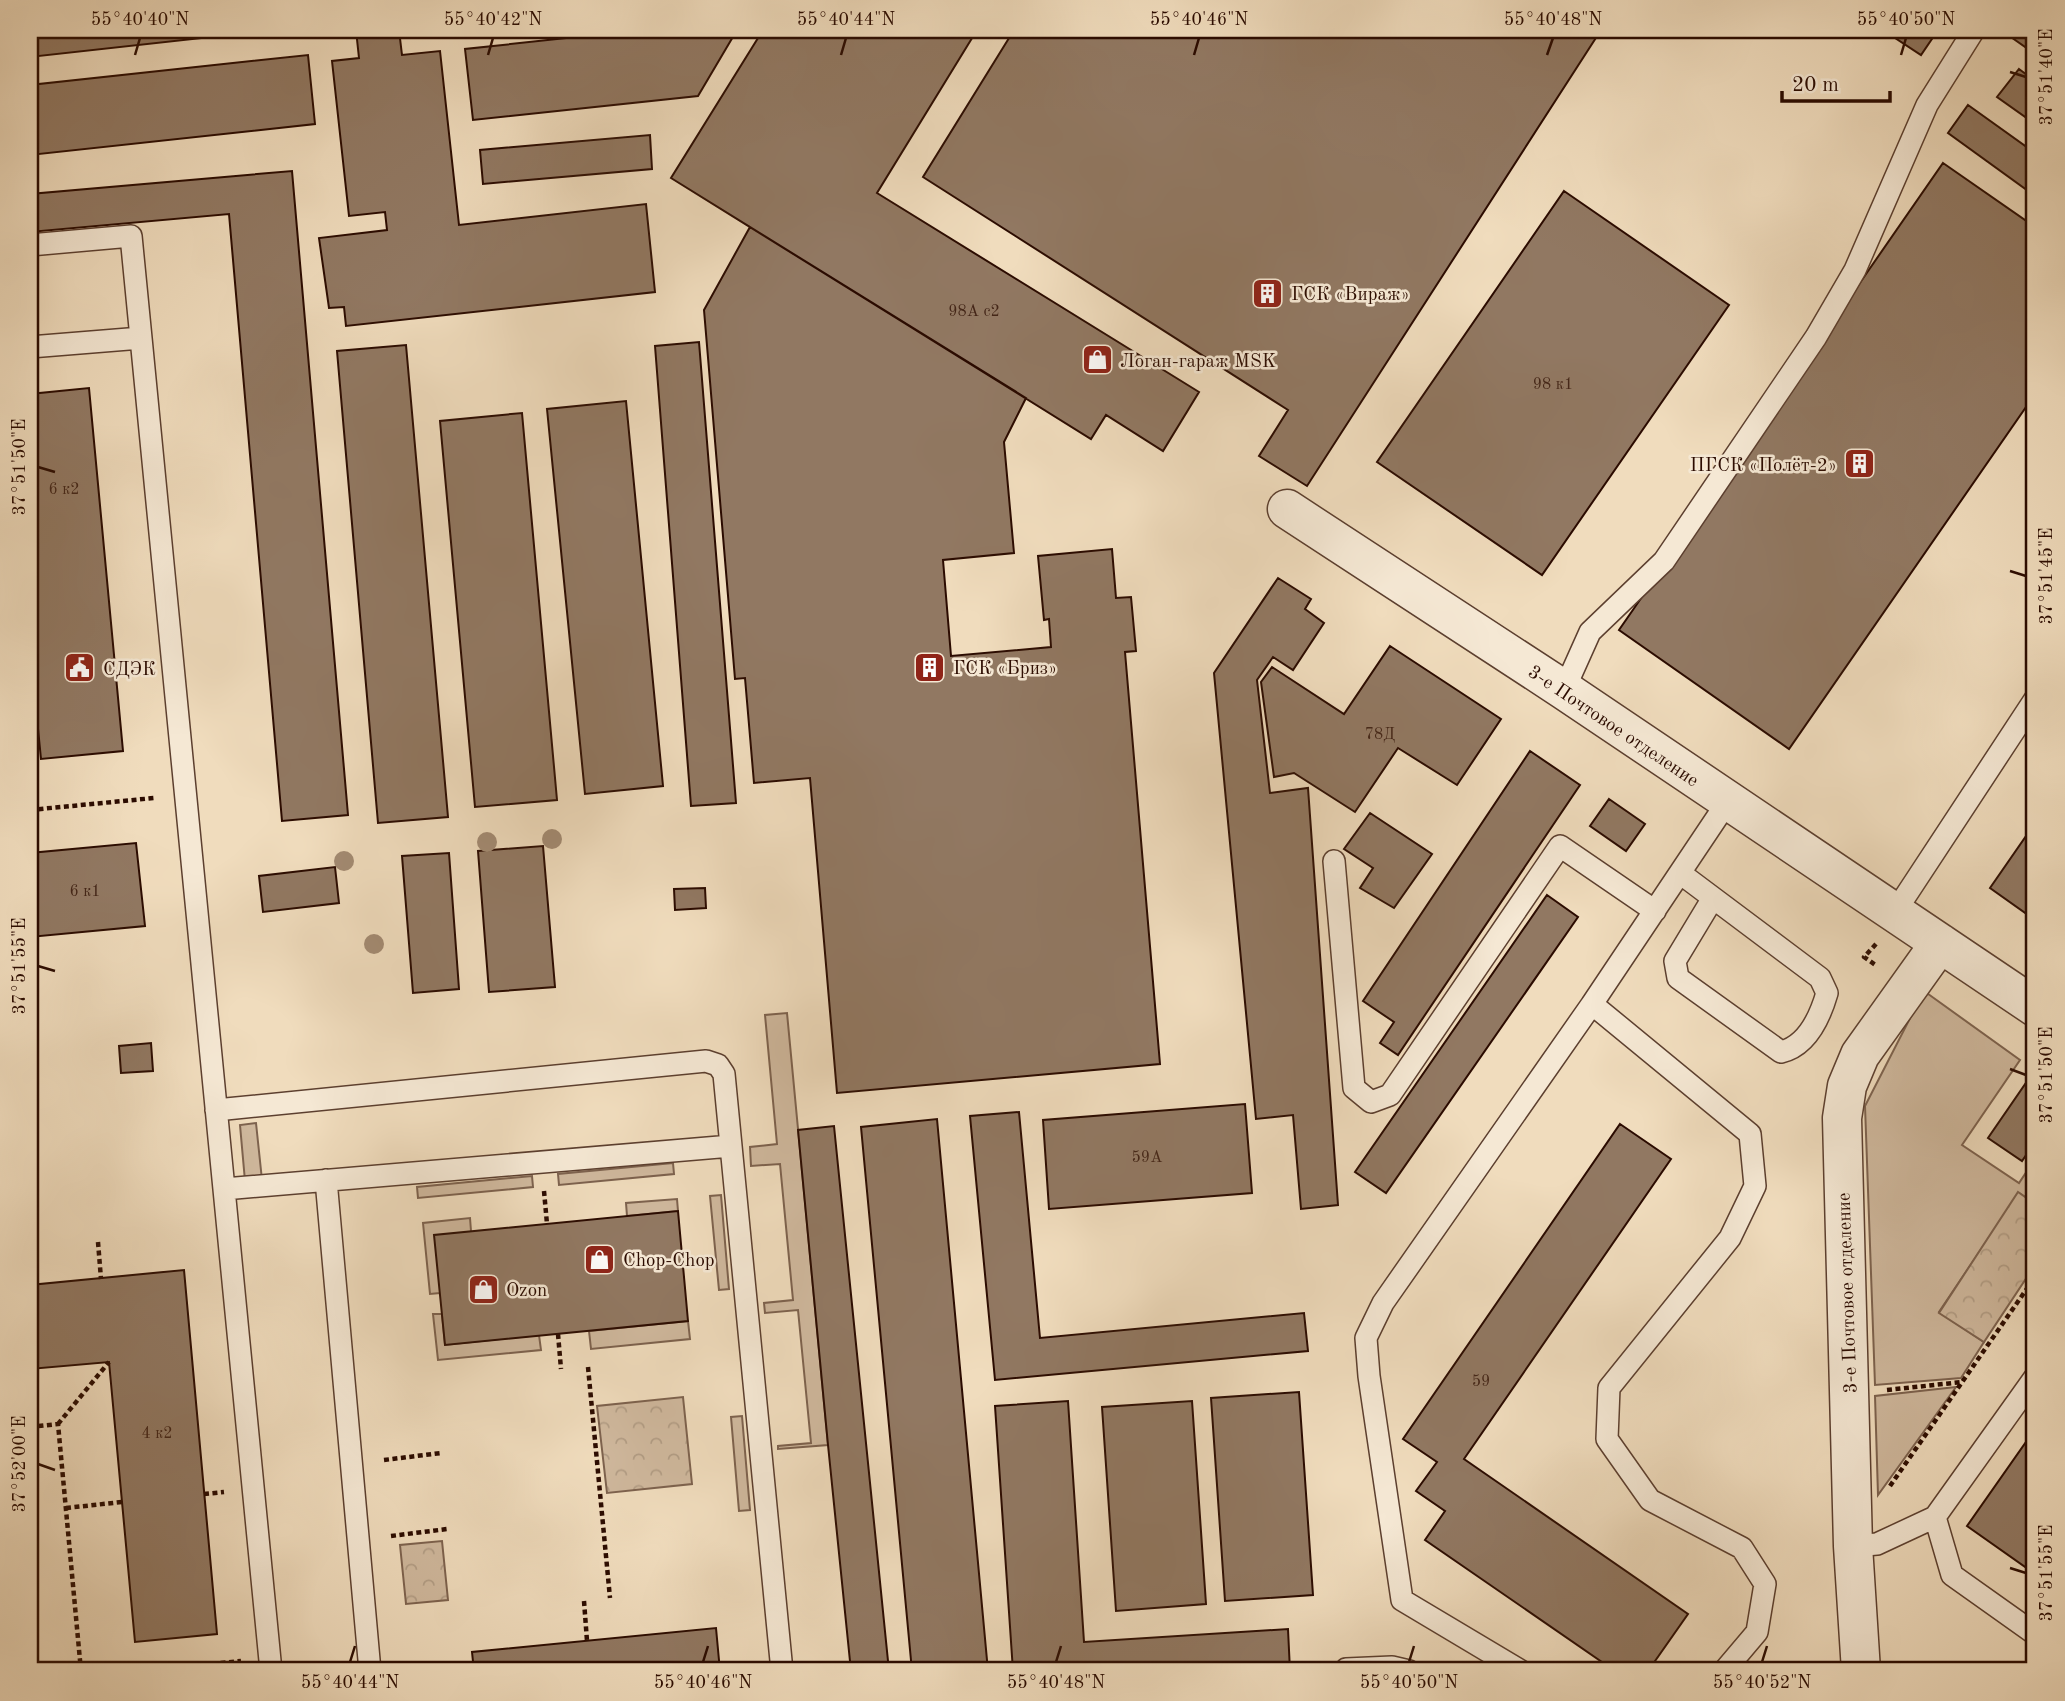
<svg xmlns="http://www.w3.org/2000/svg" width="2065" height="1701" viewBox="0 0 2065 1701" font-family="'Old Standard TT',serif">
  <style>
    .grass { fill: #cfb89d; stroke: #7d624e; stroke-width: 2 }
    .forest { fill: url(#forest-crowns); stroke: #7d624e; stroke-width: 2 }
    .building { fill: #917862; stroke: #2b0b00; stroke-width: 2 }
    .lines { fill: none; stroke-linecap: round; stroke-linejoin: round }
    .service-casing { stroke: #5c3f2f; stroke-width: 24 }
    .minor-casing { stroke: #5c3f2f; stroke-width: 41 }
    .path { stroke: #2b0b00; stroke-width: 4.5; stroke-dasharray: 5 3.5; stroke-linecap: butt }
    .service { stroke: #f5e8d4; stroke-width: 21 }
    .minor { stroke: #f5e8d4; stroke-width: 38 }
    .tree { fill: #a38b73 }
    .ticks { fill: none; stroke: #2b0b00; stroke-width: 2.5 }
    .labels { text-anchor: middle; stroke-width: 5; stroke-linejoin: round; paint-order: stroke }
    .number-label { font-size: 16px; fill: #442618 }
    .poi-label { font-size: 19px; fill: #2b0b00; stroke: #f5e8d4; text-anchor: start }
    .street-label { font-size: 19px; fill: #2b0b00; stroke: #f5e8d4 }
    .neatline { fill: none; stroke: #2b0b00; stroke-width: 2.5 }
    .ticks-label { font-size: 18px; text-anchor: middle; fill: #2b0b00 }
  </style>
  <defs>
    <pattern id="forest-crowns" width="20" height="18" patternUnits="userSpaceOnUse" patternTransform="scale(1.75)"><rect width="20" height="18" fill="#cfb89d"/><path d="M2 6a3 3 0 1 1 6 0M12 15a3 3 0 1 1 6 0" fill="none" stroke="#b29d85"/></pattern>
  </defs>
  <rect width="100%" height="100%" fill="#f0dcbd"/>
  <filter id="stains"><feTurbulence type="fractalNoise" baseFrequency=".00286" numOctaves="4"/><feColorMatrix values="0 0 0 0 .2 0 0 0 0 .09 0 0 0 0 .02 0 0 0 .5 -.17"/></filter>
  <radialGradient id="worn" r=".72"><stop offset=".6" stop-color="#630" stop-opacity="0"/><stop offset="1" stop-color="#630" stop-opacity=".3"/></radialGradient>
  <!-- grass -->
  <path class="grass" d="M1924,991L2020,1060L1962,1145L2019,1183L2035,1159V1204L2019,1193L1939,1312L1984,1342L1961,1378L1875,1385L1865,1106Z
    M787,1013L828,1445L778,1449V1446L811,1443L798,1310L765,1313L764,1303L793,1300L780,1164L751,1166L750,1147L777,1144L765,1015Z
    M256,1123L262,1180L245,1181L240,1125Z
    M673,1163L674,1174L559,1185L558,1174Z
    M532,1176L533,1187L418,1198L417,1187Z
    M721,1195L729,1289L719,1290L710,1196Z
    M677,1199L678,1211L627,1216L626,1203Z
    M470,1218L471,1231L440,1293L430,1294L423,1223Z
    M433,1314H442L445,1345L539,1335L541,1350L438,1360Z
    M688,1321L690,1339L591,1349L589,1331Z
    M1956,1387L1878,1495L1875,1396Z
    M742,1416L750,1510L739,1511L731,1417Z"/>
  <!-- forest -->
  <path class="forest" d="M2018,1192L2035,1204V1265L1984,1342L1939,1313Z
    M683,1397L692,1484L607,1493L597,1406Z
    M442,1541L448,1600L406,1604L400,1545Z"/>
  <!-- building -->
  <path class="building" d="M30,30H275L30,57Z
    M356,30H401H399L402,55L440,51L459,225L646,204L655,292L346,326L344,307L329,308L319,238L387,230L385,212L349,216L332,61L359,58Z
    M641,30H737L698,96L473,120L465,49Z
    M763,30H977L877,193L1199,392L1163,451L1106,415L1091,439L671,178Z
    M1014,30H1601L1307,486L1259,456L1288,410L923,177Z
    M1883,30H1938L1921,55Z
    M2011,30H2035V54L2008,35Z
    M308,55L315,124L30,155V85Z
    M2019,69L2035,81V124L1997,97Z
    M1968,105L2035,153V196L1948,133Z
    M650,135L652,169L483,184L480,150Z
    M1943,163L2035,227V394L1789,749L1619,630Z
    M292,171L348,815L282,821L229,214L30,232V194Z
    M1564,191L1729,305L1542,575L1377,462Z
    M750,227L1026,398L1004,442L1014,553L943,560L951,656L1051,647L1049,619L1044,620L1038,556L1112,549L1116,598L1131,597L1136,651L1125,652L1160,1064L837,1093L810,778L754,783L745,678L735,679L704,310Z
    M699,342L736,803L691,806L655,346Z
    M406,345L448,817L378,823L337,351Z
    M89,388L123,751L41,759L30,648V394Z
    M626,401L663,786L585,794L547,409Z
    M522,413L557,800L475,807L440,421Z
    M1278,578L1311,599L1305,609L1324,623L1293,670L1273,657L1257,680L1270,793L1308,788L1338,1205L1301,1209L1293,1115L1256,1119L1214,673Z
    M1390,646L1501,719L1457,785L1398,748L1355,812L1294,773L1274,777L1261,682L1272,667L1344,714Z
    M1530,751L1580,785L1398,1055L1380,1043L1394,1022L1363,1001Z
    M1609,799L1645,824L1626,851L1590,826Z
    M1370,813L1432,854L1394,908L1360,888L1373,868L1344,849Z
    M2035,823V920L1990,888Z
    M136,843L145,926L30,937V853Z
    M543,846L555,987L489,992L478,851Z
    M449,853L459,989L413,993L402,856Z
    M335,867L339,903L263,912L259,876Z
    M705,888L706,908L675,910L674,889Z
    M1547,895L1578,917L1386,1193L1355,1172Z
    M151,1043L153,1071L121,1073L119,1046Z
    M2030,1077L2035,1081V1142L2022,1161L1988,1138Z
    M1245,1104L1252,1193L1049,1209L1043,1120Z
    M1019,1112L1040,1338L1304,1313L1308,1351L995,1380L970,1116Z
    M937,1119L988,1671H912L861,1127Z
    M1620,1124L1671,1159L1464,1459L1688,1614L1648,1671H1615L1425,1540L1445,1511L1416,1491L1437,1462L1403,1439Z
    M834,1126L889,1671H851L828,1445L798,1130Z
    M678,1211L688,1321L445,1345L434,1235Z
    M184,1270L217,1634L135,1642L109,1362L30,1369V1285Z
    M1299,1392L1313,1595L1225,1601L1211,1398Z
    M1068,1401L1084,1642L1288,1629L1290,1671H1013L995,1406Z
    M1192,1401L1206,1604L1116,1611L1102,1407Z
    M2035,1429V1574L1967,1526Z
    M716,1628L720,1671H474L472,1652Z"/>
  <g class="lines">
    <defs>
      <path id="service" d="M30,245L131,236L141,338
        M30,347L141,338L271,1671
        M1564,690L1590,632L1664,561L1816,337L1855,270L1927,105L1974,30
        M1334,861L1354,1088L1371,1102L1390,1095L1560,846L1655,911
        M1680,873L1820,978L1827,993C1820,1017 1807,1046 1781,1052L1678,978L1675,961L1713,898
        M1895,912L2035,699
        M216,1110L706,1061L718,1065L724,1074L731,1146
        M326,1180L370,1671
        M224,1189L731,1146L782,1671
        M1935,1517L1952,1575L2035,1634
        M1853,1546L1877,1544L1935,1517L2035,1377
        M1346,1669L1392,1667L1409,1671
        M1521,1671L1402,1600L1369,1376L1366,1338L1383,1303L1592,1004
        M1724,1671L1757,1632L1765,1584L1742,1548L1650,1500L1607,1439L1609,1388L1730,1238L1755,1186L1750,1134L1592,1004L1728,801"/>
      <path id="minor" d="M1287,509L1564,690L2035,1007
        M1861,1671L1853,1546L1842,1118L1847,1086L1860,1055L1940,943"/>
    </defs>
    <!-- service casing -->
    <use href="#service" class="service-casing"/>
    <!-- minor casing -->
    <use href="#minor" class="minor-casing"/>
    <!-- path -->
    <path class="path" d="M30,704L35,703
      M30,810L154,798
      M1876,944L1864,957L1877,966
      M544,1191L547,1224
      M98,1242L101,1279
      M558,1334L561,1369
      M588,1367L610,1598
      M1887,1390L1962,1382
      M58,1424L109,1362
      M30,1427L58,1424L81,1671
      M384,1460L441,1453
      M1890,1486L2035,1277
      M204,1494L224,1492
      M66,1508L122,1502
      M391,1536L447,1529
      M584,1601L587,1641
      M136,1671L241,1661"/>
    <!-- service -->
    <use href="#service" class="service"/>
    <!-- minor -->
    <use href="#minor" class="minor"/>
  </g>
  <!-- trees -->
  <g class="tree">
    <circle cx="552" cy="839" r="10"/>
    <circle cx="487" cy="842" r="10"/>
    <circle cx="344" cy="861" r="10"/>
    <circle cx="374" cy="944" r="10"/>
  </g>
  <!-- ticks -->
  <path class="ticks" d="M135,55L140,38M488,55L493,38M841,55L846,38M1194,55L1199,38M1547,55L1553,38M1901,55L1906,38M2010,72L2026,77M38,467L55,472M2010,571L2026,576M38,966L55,971M2010,1069L2026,1075M38,1464L55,1470M2010,1568L2026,1573M350,1662L355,1646M703,1662L708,1646M1056,1662L1061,1646M1409,1662L1414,1646M1762,1662L1767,1646"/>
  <!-- icons -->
  <defs>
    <symbol id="building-square" viewBox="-11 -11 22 22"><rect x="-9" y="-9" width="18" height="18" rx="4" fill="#8f2418" stroke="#f5e8d4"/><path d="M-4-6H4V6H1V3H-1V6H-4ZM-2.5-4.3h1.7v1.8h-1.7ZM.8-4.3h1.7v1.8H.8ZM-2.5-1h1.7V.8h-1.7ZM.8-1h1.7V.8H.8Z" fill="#fff"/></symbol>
    <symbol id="shop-square" viewBox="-11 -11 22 22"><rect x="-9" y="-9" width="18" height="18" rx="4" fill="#8f2418" stroke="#f5e8d4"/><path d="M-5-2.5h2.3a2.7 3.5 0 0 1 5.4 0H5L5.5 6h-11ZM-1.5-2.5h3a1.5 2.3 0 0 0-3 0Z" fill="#fff"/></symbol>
    <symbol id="civic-square" viewBox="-11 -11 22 22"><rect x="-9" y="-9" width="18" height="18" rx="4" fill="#8f2418" stroke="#f5e8d4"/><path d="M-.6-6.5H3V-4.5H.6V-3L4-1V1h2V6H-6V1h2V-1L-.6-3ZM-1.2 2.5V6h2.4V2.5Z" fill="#fff"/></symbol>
  </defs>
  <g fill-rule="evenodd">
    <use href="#building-square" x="1250" y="276" width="35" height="35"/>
    <use href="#shop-square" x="1080" y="342" width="35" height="35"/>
    <use href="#building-square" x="1842" y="446" width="35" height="35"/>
    <use href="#building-square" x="912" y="650" width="35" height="35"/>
    <use href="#civic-square" x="62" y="650" width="35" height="35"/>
    <use href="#shop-square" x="582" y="1242" width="35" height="35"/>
    <use href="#shop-square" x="466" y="1272" width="35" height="35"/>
  </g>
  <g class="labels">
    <!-- number labels -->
    <g class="number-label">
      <text x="974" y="316">98А с2</text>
      <text x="1553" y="389">98 к1</text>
      <text x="64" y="494">6 к2</text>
      <text x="1380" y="739">78Д</text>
      <text x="85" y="896">6 к1</text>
      <text x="1147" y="1162">59А</text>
      <text x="1481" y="1386">59</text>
      <text x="157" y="1438">4 к2</text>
    </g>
    <!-- poi labels -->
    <g class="poi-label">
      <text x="1291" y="300">ГСК «Вираж»</text>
      <text x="1120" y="367">Логан-гараж MSK</text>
      <text x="1837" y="471" text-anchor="end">ПГСК «Полёт-2»</text>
      <text x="953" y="674">ГСК «Бриз»</text>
      <text x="103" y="675">СДЭК</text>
      <text x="623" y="1266">Chop-Chop</text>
      <text x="506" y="1296">Ozon</text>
    </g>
    <!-- street labels -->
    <g class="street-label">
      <text transform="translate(1614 725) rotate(34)" y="7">3-е Почтовое отделение</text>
      <text transform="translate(1846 1293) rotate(-92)" y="7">3-е Почтовое отделение</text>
    </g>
  </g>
  <!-- margin -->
  <rect width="2065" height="1701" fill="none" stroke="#f0dcbd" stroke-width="77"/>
  <!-- scale -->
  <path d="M1782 91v10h108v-10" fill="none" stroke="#2b0b00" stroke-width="3.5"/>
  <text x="1792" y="91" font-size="21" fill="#2b0b00" stroke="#f5e8d4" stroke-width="5" paint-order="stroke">20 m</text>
  <rect x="38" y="38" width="1988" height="1624" class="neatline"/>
  <g class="ticks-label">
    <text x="140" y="25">55°40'40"N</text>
    <text x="493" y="25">55°40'42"N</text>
    <text x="846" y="25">55°40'44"N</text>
    <text x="1199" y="25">55°40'46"N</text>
    <text x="1553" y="25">55°40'48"N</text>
    <text x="1906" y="25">55°40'50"N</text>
    <text transform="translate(2046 77) rotate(-90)" y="6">37°51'40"E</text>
    <text transform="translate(19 467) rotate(-90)" y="6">37°51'50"E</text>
    <text transform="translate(2046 576) rotate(-90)" y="6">37°51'45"E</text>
    <text transform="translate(19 966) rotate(-90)" y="6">37°51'55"E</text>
    <text transform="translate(2046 1075) rotate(-90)" y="6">37°51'50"E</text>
    <text transform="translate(19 1464) rotate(-90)" y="6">37°52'00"E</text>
    <text transform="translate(2046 1573) rotate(-90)" y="6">37°51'55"E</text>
    <text x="350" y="1688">55°40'44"N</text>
    <text x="703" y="1688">55°40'46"N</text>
    <text x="1056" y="1688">55°40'48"N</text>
    <text x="1409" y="1688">55°40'50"N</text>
    <text x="1762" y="1688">55°40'52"N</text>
  </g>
  <rect width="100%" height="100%" filter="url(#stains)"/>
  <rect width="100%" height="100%" fill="url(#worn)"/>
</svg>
